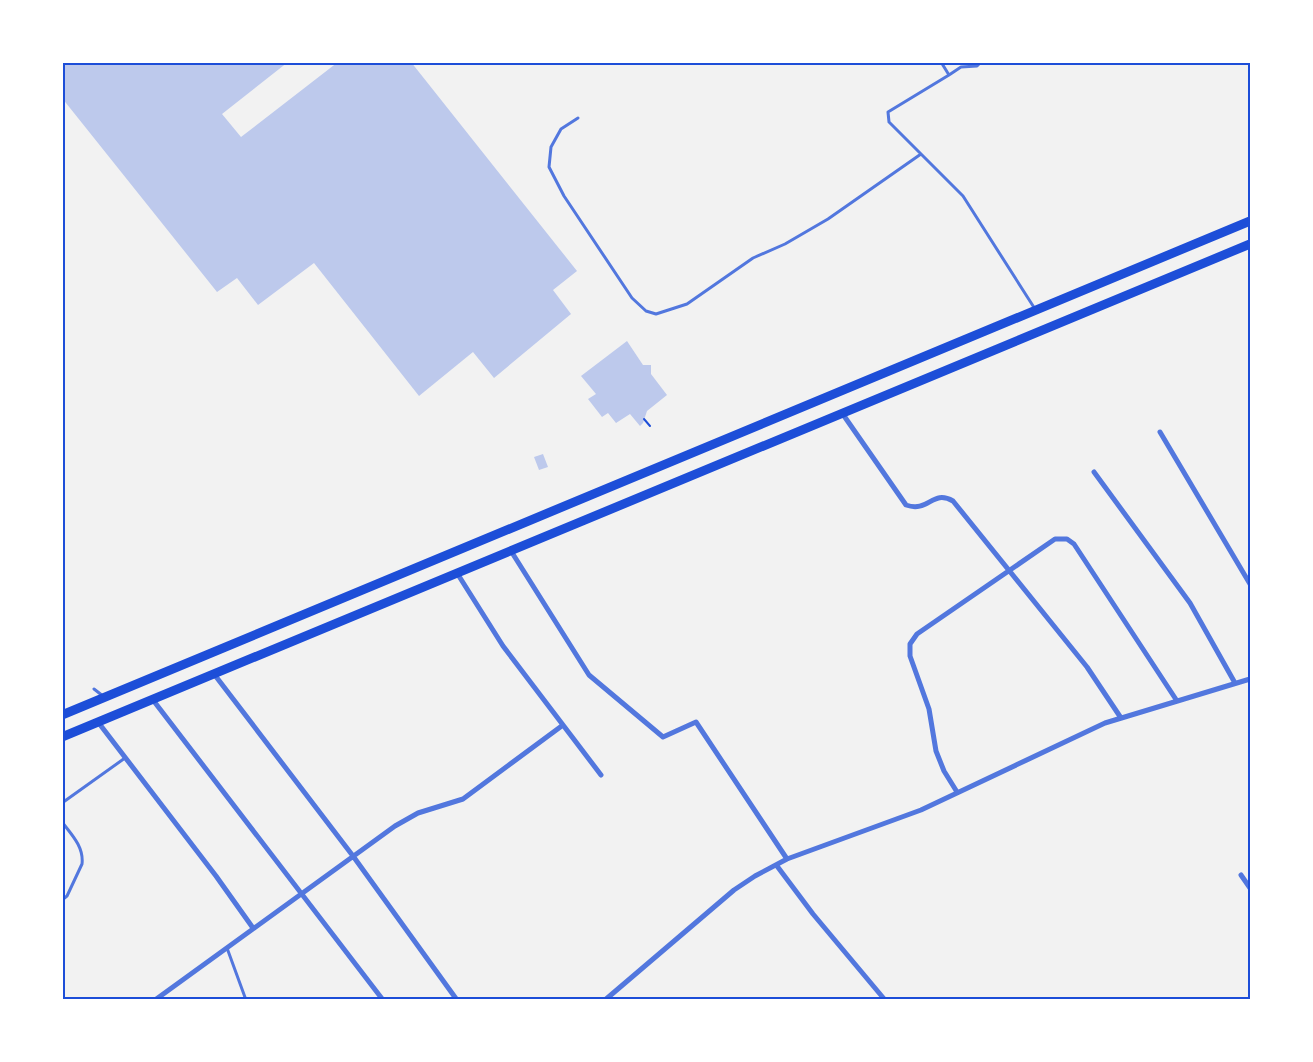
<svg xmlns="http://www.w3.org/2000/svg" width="1313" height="1062" viewBox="0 0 1313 1062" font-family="Manrope,sans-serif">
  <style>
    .building { fill: #bdc9ec }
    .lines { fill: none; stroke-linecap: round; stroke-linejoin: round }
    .path { stroke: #1d4ed8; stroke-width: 2 }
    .service { stroke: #5277de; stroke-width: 3 }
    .minor { stroke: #5277de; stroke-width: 5 }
    .secondary { stroke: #1d4ed8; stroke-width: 9 }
    .neatline { fill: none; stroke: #1d4ed8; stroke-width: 2 }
  </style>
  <rect width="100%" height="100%" fill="#f2f2f2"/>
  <!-- building -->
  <path class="building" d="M62,62H288L222,114L241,137L338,62H411L577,271L553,290L571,314L494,378L473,352L419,396L314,263L258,305L237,278L217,292L62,98Z
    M627,341L643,365H651V374L667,395L647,411L643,423L640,426L630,414L616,423L608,413L602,417L588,399L596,394L581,376Z
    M543,454L548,467L539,470L534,457Z"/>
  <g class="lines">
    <!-- path -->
    <path class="path" d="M644,419L650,426"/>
    <!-- service -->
    <path class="service" d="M941,62L949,75L888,112L889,122L963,196L1035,309
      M949,75L961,67L977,66L981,62
      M578,118L561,129L551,147L549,167L564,196L632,298L646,311L656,314L687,304L753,258L785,244L828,219L921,154
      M94,689L103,696
      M62,803L125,758
      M62,822C72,835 84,847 82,864L67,896L62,900
      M227,948L246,1000"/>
    <!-- minor -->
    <path class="minor" d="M842,413L906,505C929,513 932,489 953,501L1087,667L1121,718
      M1160,432L1250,584
      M1094,472L1190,603L1235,683
      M511,551L589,675L663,737L696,722L787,859
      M457,573L503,646L601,775
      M214,674L353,856L457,1000
      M153,700L383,1000
      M98,722L216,876L253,928
      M957,792L944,771L936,751L929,709L910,656V644L917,634L1055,539H1067L1074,544L1177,701
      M777,866L813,914L885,1000
      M1241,875L1250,888
      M155,1000L395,826L418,813L463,799L563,725
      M605,1000L734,890L755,876L787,859L921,810L1105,723L1250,679"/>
    <!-- secondary -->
    <path class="secondary" d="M62,715L1250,221
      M62,737L1250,244"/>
  </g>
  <!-- border -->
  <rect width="1313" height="1062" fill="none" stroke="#ffffff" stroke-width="128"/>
  <rect x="64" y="64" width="1185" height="934" class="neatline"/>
</svg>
